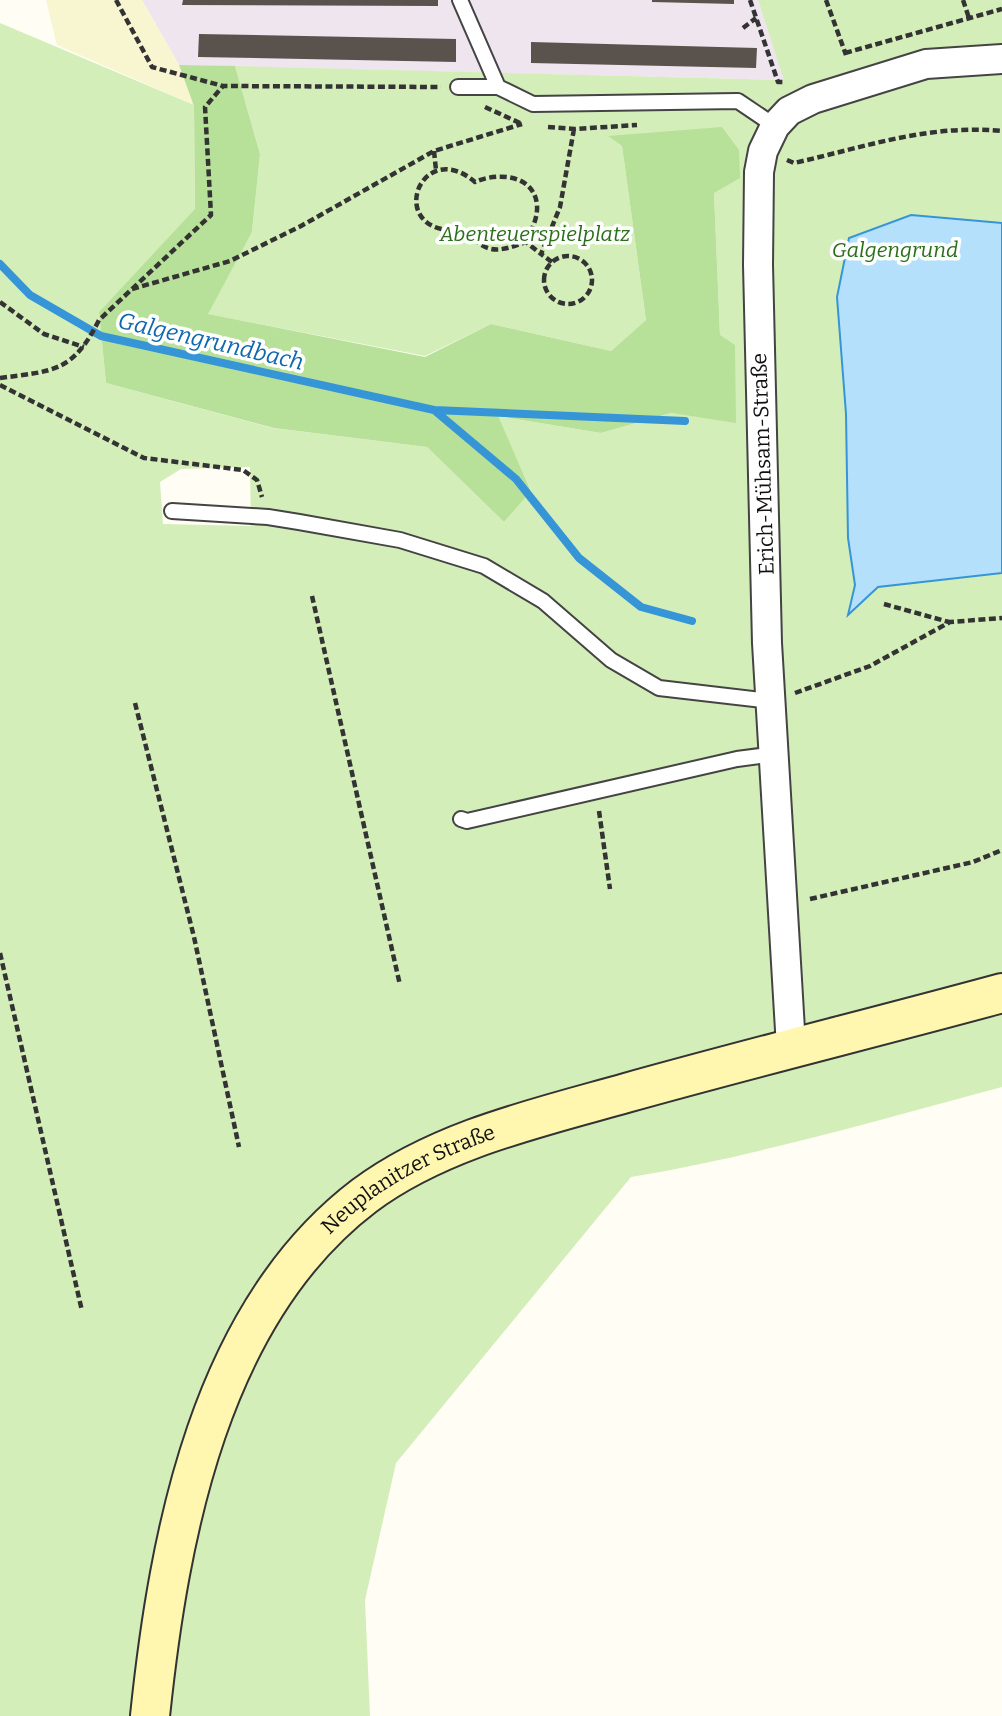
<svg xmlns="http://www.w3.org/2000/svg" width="1002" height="1716" viewBox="0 0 1002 1716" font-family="Bitter,serif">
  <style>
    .industrial { fill: #eee5ef }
    .farmland { fill: #f8f5d1 }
    .green { fill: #d4eeba; fill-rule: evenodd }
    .forest { fill: #b7e098 }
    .water { fill: #b5e0fb; stroke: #3695d7; stroke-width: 2 }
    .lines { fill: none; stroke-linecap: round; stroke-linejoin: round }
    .stream { stroke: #3695d7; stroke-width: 8 }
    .building { fill: #5a524c }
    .service-casing { stroke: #444; stroke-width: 18 }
    .minor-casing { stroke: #444; stroke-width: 32 }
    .secondary-casing { stroke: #333; stroke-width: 42 }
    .path { stroke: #333; stroke-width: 4.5; stroke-dasharray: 7 3.5; stroke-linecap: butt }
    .service { stroke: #fff; stroke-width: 14 }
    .minor { stroke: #fff; stroke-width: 28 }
    .secondary { stroke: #fff7af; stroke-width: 38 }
    .labels { text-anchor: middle; stroke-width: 7; stroke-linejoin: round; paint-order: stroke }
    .park-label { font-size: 21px; font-style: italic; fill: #2b6f1a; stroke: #fff }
    .street-label { font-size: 21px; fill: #111; stroke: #fff }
    .water-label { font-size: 23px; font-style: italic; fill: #0f67ae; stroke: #fff }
  </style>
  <rect width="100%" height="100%" fill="#fffdf4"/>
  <!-- industrial -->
  <path class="industrial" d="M142,0H758L785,80L179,65Z"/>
  <!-- farmland -->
  <path class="farmland" d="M46,0H142L179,65L194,105L57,45Z"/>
  <!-- green -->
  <path class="green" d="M758,0H1002V1087C879,1120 756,1156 631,1177L396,1463L365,1600L370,1716H0V23L194,105L195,210L99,312L106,383L273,428L427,447L504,522L531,490L497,416L601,433L671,413L736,422L720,335L714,193L609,136L622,146L646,320L611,351L491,324L425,356L207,314L252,232L260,154L235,66L784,80ZM250,467L251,526L163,524L160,482L181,469Z"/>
  <!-- forest -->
  <path class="forest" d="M179,65L235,66L260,154L252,232L208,314L425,357L491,324L611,351L646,320L622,146L608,136L722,127L739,150L740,178L714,193L720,335L735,345L736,423L671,413L601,433L498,416L531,491L504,522L427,447L274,428L106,383L99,312L195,209L194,106Z"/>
  <!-- water -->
  <path class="water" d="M911,215L1002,223V573L878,587L848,615L855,585L848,538L846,414L837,297L849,238Z"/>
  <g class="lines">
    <!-- stream -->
    <path class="stream" d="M0,264L30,295L101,336L434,410L516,479L579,558L641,607L692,621
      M434,410L685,421"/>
  </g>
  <!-- building -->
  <path class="building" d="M183,0H438V6L182,5Z
    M652,0H734V4L652,2Z
    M199,34L456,39V62L198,57Z
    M531,42L757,48L756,68L531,63Z"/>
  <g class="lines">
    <defs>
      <path id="service" d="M460,0L498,87
        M458,87H498L533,104L738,101L775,126
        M172,511L268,517L299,522L400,540L484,566L543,601L611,660L659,688L771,701
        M461,819L467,821L737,759L775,754"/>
      <path id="minor" d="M791,1047L767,643L758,265L759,172L763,151L775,126L789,111L813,99L926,64L1002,59"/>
      <g id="secondary">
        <path id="s1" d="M150,1716C169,1535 210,1313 364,1196C439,1140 537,1118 626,1093C751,1058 877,1027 1002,993"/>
      </g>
    </defs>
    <!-- service casing -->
    <use href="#service" class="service-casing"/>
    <!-- minor casing -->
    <use href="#minor" class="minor-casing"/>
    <!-- secondary casing -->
    <use href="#secondary" class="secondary-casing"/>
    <!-- path -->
    <path class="path" d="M116,0L152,67L223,86L441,87
      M750,0L778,82H785
      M826,0L846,55
      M963,0L969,18
      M743,28L756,18
      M845,53L1002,9
      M485,107L522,124
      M548,127L574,129L637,125
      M434,151L436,170
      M787,160L794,163C866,147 927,124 1002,131
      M526,242C531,230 538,219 537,205C534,174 497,172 475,182C419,134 382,238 464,230C487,254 496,253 526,242L541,254
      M544 280a24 24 0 1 1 48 0a24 24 0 1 1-48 0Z
      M552,262L541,254L560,207L574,129
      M132,289L230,261L301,226L434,151L522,124
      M0,302L44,334L84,347
      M0,378C54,371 73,372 99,320L211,215L205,107L223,86
      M0,385L144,458L243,470L257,480L262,497
      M312,596L400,985
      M884,604L949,622
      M795,693L870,666L950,622L1002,618
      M135,703L194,937L239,1147
      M599,811L610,889
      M810,899L973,862L1002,850
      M0,953L82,1311"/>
    <!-- service -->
    <use href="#service" class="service"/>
    <!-- minor -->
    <use href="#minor" class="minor"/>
    <!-- secondary -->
    <use href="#secondary" class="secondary"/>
  </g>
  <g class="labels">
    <!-- park labels -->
    <g class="park-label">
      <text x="535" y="241">Abenteuerspielplatz</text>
      <text x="895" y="257">Galgengrund</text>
    </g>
    <!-- street labels -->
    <g class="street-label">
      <text transform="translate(763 464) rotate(-92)" y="7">Erich-Mühsam-Straße</text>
      <text dy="7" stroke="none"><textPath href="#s1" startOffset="625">Neuplanitzer Straße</textPath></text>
    </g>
    <!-- water labels -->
    <g class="water-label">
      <text transform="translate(211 341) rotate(13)" y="8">Galgengrundbach</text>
    </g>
  </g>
</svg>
